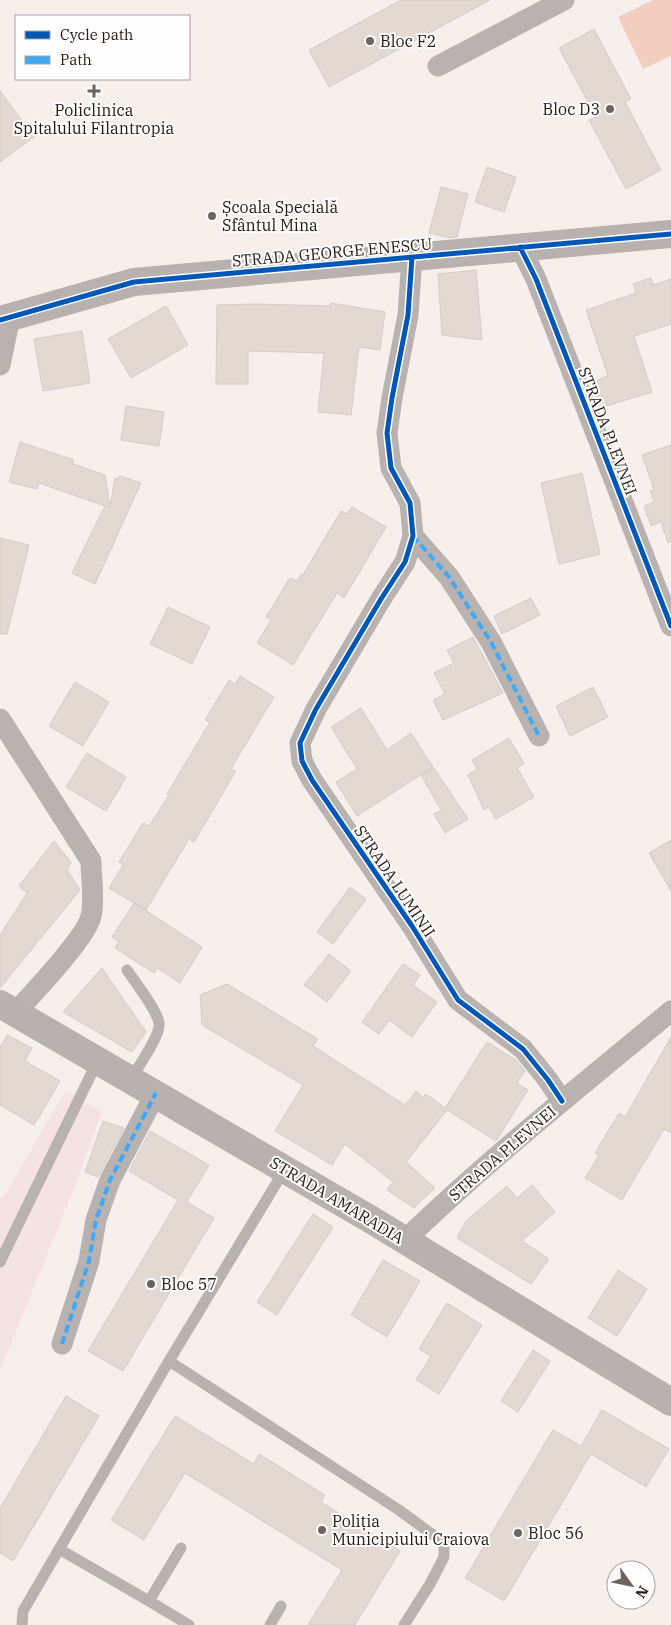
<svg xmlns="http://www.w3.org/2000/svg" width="671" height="1625" viewBox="0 0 671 1625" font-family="'IBM Plex Serif',serif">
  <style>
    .commercial { fill: #f5e2e3 }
    .green { fill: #f1cebf }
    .building { fill: #e1d9d2; stroke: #d5ccc6 }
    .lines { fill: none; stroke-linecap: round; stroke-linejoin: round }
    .lane { stroke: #b8b3b1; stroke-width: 11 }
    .street { stroke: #b8b3b1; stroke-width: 21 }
    .secondary { stroke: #b7b1b0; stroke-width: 28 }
    .quiet { stroke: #3fa9f5; stroke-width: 4; stroke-dasharray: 8 4; stroke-linecap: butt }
    .cycleway-casing { stroke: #fefefe; stroke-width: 8 }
    .cycleway { stroke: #0057b8; stroke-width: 5 }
    .poi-dot { fill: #6e635f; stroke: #fefefe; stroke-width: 2 }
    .labels { text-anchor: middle; stroke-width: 4; stroke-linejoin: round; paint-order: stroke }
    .poi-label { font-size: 16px; fill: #241813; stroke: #fefefe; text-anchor: start }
    .street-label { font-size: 16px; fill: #241813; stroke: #fefefe }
  </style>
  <rect width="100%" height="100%" fill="#f7efec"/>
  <!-- commercial -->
  <path class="commercial" d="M66,1090L102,1112L77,1180L0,1371V1198H3Z"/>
  <!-- green -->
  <path class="green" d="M653,0H671V56L643,69L618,17Z"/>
  <!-- building -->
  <path class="building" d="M401,0H490L329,87L309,50Z
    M594,29L631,99L625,102L661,170L626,189L589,120L596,117L559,48Z
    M0,91L34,137L0,162Z
    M487,167L516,177L504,212L475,202Z
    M441,187L468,194L457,237L450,238L429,233Z
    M476,270L482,340L442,335L438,274Z
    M651,278L653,285L671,279V324L634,336L652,392L600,408L591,382L608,376L586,310L636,293L633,284Z
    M331,303L385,312L380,350L359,347L351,415L318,412L324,353L248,351V384H216L217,305L255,304L330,306Z
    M166,306L188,345L131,378L108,339Z
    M82,331L90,383L43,391L34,339Z
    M126,406L164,412L159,446L121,440Z
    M20,442L74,460L73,464L105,475L110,507L115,478L118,479L120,476L141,483L95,584L72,573L105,506L39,483L37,489L9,482Z
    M671,445V542L668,543L661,522L651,526L644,506L654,502L650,491L654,490L642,455Z
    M582,473L600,554L559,564L541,483Z
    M352,507L386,527L344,598L337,593L293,665L257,643L271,620L266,617L290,578L297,581L301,574L303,575L341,511L347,514Z
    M0,538L29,545L7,634H0Z
    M531,598L540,615L502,634L494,616Z
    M168,607L210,627L192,664L150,644Z
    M473,637L503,693L443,720L433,700L445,694L434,673L454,663L447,650Z
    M240,676L274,697L231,769L236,771L194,842L189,839L146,910L109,888L123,865L119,862L143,823L149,826L169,795L167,794L210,722L205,720L229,680L235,684Z
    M75,682L109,702L83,746L49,726Z
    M593,687L608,717L570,736L556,706Z
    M361,708L387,750L411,733L433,767L357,816L336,782L357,769L331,727Z
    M509,738L524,764L517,768L534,797L496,819L489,807L484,810L468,775L477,769L472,760Z
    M87,753L126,777L106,811L66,787Z
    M434,768L468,819L445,833L434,814L441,810L421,775Z
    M671,840V891L649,853Z
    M54,841L71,862L67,870L80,890L0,988V935L27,893L19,886Z
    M350,887L366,899L333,944L317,932Z
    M134,903L202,947L180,983L157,968L154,973L115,948L119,942L112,937Z
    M329,954L351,971L327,1002L304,985Z
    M403,964L420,975L413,985L437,1002L412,1037L389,1020L379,1034L362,1022Z
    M102,968L146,1032L132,1052L63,1012Z
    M227,984L318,1039L313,1046L405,1105L416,1091L423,1097L426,1094L445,1108L487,1042L516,1060L525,1071L517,1083L528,1090L496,1141L447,1110L406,1162L435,1188L414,1208L387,1190L393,1182L345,1144L332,1165L275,1131L303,1085L202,1025L200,995Z
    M7,1035L32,1048L25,1061L60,1081L34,1125L0,1105V1047Z
    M671,1037V1133L664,1129L622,1200L585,1178L599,1155L595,1153L619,1113L625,1117Z
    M103,1121L124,1128L98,1177L85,1172Z
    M150,1131L209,1165L187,1202L214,1218L123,1371L88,1351L178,1200L129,1171Z
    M532,1185L555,1212L522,1241L549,1259L531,1284L457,1238L466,1221L507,1186L517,1198Z
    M313,1214L333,1227L277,1315L257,1302Z
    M383,1260L420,1281L387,1337L351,1315Z
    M618,1270L647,1289L617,1336L588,1318Z
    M447,1303L482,1325L439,1394L416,1380L431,1356L419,1349Z
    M533,1350L550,1361L518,1412L501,1401Z
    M66,1396L99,1416L13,1561L0,1553V1508Z
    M602,1410L669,1449L646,1487L591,1454L504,1601L465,1578L553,1430L581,1446Z
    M175,1416L254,1464L259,1454L325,1495L321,1502L400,1551L355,1625H308L342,1570L185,1473L144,1540L111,1520Z"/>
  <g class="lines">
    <!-- lane -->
    <path class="lane" d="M127,970C135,982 157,1010 159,1023C161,1035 138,1067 131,1079
      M0,1262L98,1060
      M169,1361L399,1510L444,1543V1557L430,1584L404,1625
      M59,1549L149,1601L181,1548
      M149,1601L189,1625
      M22,1625L23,1611L169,1361L285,1169
      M270,1625L281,1606"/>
    <!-- street -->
    <path class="street" d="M438,66L564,0
      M520,247L536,279L671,626
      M412,257L408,315L392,398L387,433L391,468L410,503L413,536L405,562L381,599L316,709L300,743L302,761L312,780L412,926L458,1000L523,1049L548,1080L562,1101
      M0,365L10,317
      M413,536L449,577L491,642L539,736
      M0,719L91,861C91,878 95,899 91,916C87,937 32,994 15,1013
      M405,1240C489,1159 581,1086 671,1011
      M62,1344L89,1261L96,1220L110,1180L156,1093"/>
    <!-- secondary -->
    <path class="secondary" d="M0,320L134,282L671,234
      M0,1004L370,1219L671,1402"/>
    <!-- quiet -->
    <path class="quiet" d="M413,536L449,577L491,642L539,736
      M62,1344L89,1261L96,1220L110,1180L156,1093"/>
    <defs>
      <path id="cycleway" d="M520,247L536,279L671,626
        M412,257L408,315L392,398L387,433L391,468L410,503L413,536L405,562L381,599L316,709L300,743L302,761L312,780L412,926L458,1000L523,1049L548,1080L562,1101
        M0,320L134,282L671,234"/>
    </defs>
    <!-- cycleway casing -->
    <use href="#cycleway" class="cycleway-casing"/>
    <!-- cycleway -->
    <use href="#cycleway" class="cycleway"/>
  </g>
  <!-- markers -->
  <g class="poi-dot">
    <circle cx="370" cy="41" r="5"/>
    <path d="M91.5 83.5h5v5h5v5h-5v5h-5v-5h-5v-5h5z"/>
    <circle cx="610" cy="109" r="5"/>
    <circle cx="212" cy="216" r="5"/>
    <circle cx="151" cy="1284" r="5"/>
    <circle cx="322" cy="1530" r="5"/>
    <circle cx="518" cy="1533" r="5"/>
  </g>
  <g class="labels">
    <!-- poi labels -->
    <g class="poi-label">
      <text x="380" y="47">Bloc F2</text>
      <text x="600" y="115" text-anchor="end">Bloc D3</text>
      <text x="94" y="116" text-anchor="middle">Policlinica<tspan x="94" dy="18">Spitalului Filantropia</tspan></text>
      <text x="222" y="213">Școala Specială<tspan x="222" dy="18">Sfântul Mina</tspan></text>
      <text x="161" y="1290">Bloc 57</text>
      <text x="332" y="1527">Poliția<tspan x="332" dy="18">Municipiului Craiova</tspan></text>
      <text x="528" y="1539">Bloc 56</text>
    </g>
    <!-- street labels -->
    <g class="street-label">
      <text transform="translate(332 252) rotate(-5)" y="6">STRADA GEORGE ENESCU</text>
      <text transform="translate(608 431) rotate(69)" y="6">STRADA PLEVNEI</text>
      <text transform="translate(395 881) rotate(56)" y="6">STRADA LUMINII</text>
      <text transform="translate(502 1153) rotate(-41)" y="6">STRADA PLEVNEI</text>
      <text transform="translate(337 1200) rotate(31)" y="6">STRADA AMARADIA</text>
    </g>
  </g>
  <!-- legend -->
  <rect x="15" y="15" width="175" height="65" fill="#fefefe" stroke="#a7a2a0"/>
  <rect x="25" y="31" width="25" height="8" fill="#0057b8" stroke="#a7a2a0"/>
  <text x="60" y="40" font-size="15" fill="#241813">Cycle path</text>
  <rect x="25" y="56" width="25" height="8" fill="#3fa9f5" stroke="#a7a2a0"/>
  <text x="60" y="65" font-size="15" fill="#241813">Path</text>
  <!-- north arrow -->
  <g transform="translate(631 1585) rotate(123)"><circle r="24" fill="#fefefe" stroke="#a7a2a0"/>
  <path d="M0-4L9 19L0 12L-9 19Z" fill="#6e635f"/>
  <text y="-8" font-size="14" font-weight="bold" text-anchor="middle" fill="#241813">N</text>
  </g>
</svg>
